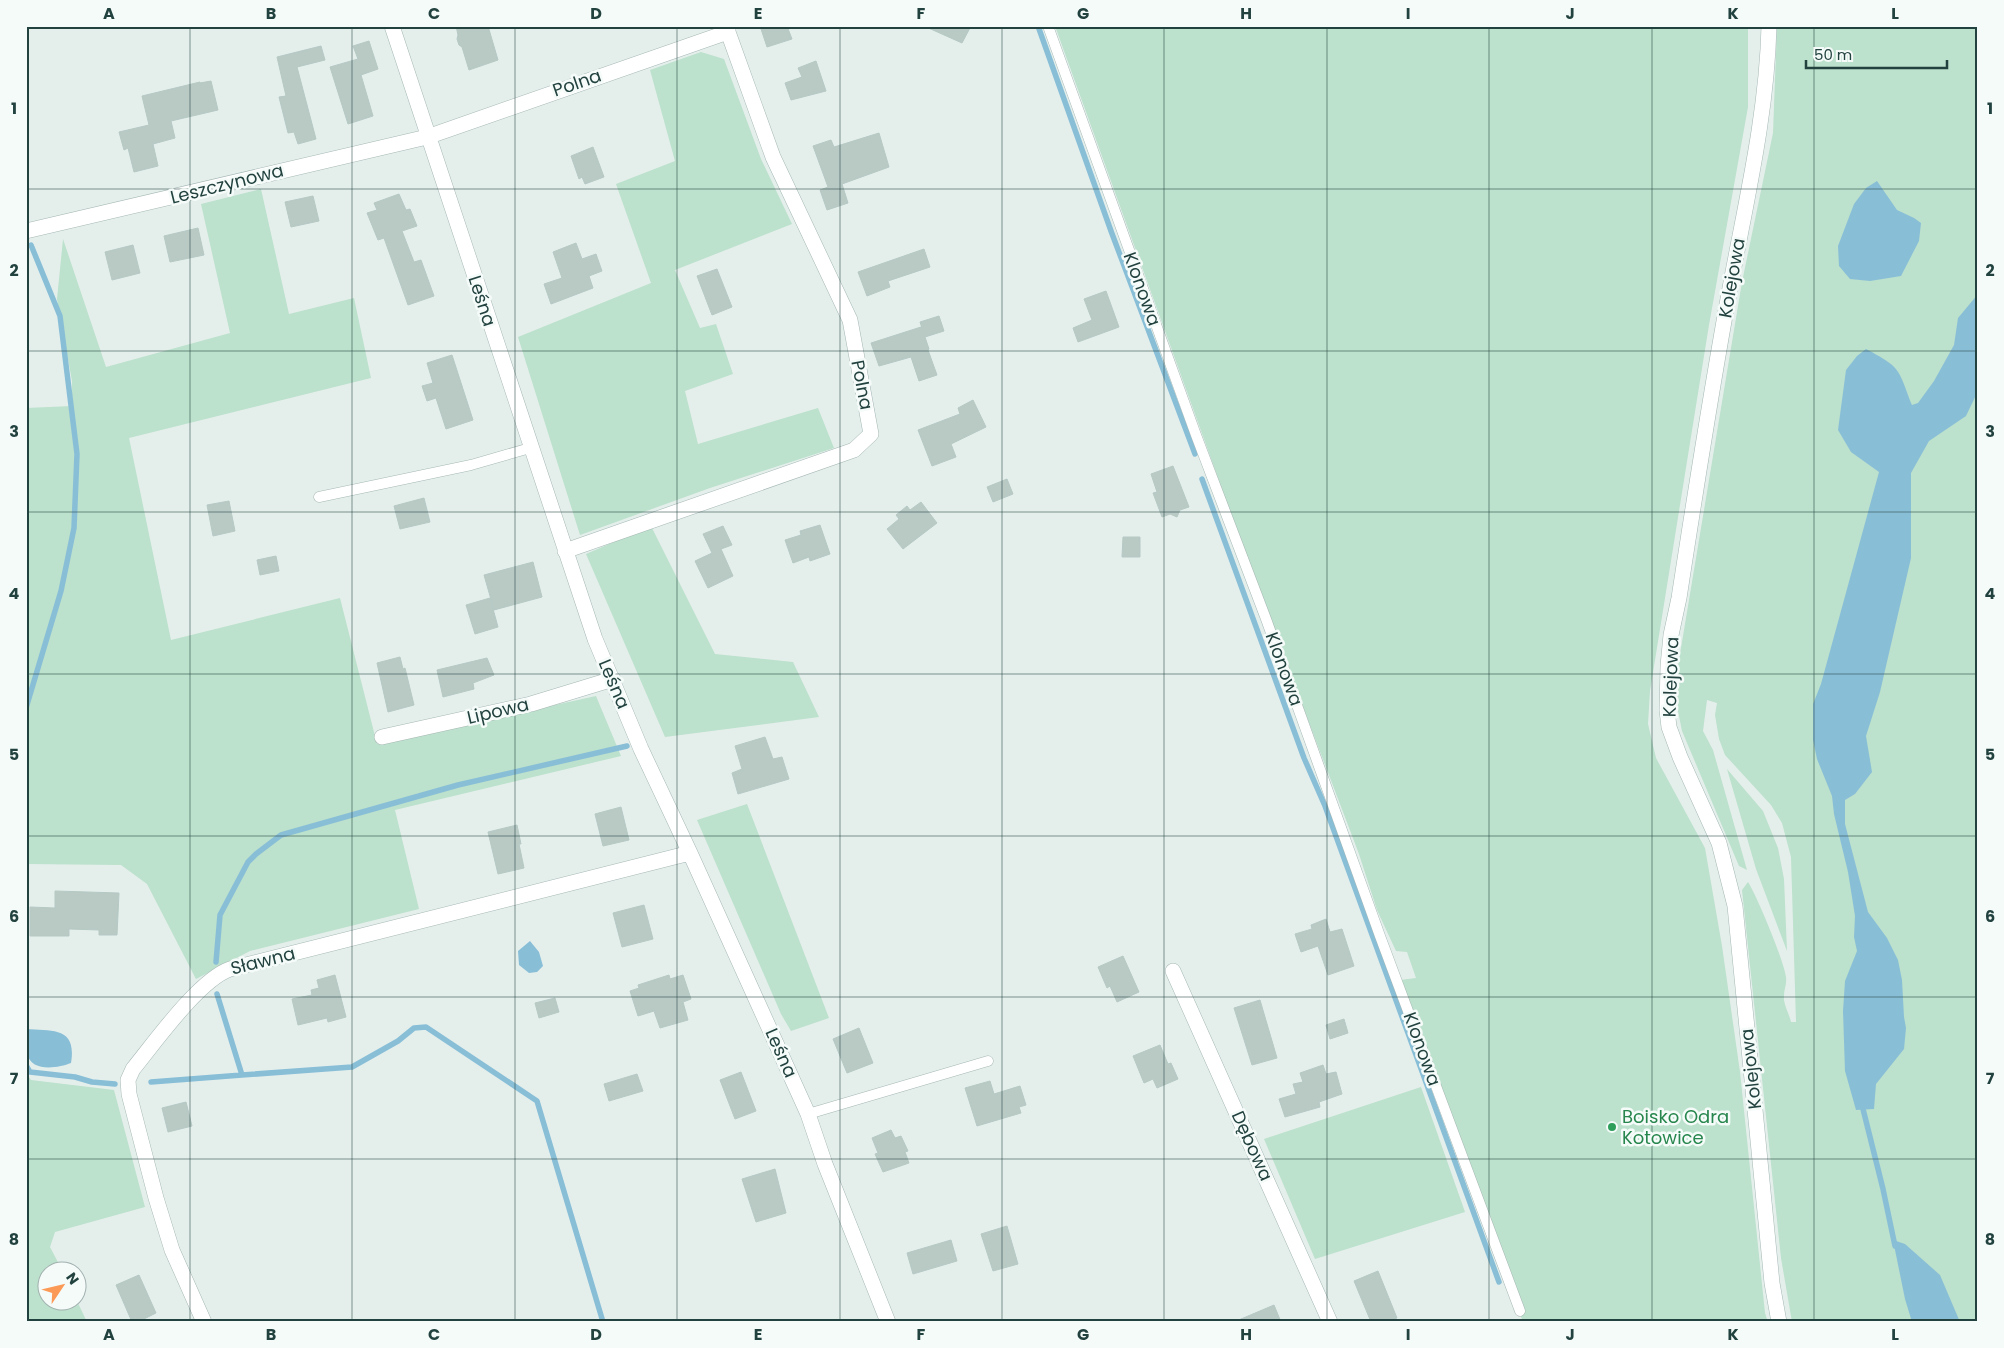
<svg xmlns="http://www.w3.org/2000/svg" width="2004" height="1348" viewBox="0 0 2004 1348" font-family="Poppins,sans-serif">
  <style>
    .green { fill: #bce1cc }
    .water { fill: #89bed7 }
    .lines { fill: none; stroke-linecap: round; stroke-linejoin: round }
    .stream { stroke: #89bed7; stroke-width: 5.5 }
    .building { fill: #b9cac5; stroke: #b6c9c4 }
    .service-casing { stroke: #a6b8b5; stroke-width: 11 }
    .minor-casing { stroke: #a6b8b5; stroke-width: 16 }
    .service { stroke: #fff; stroke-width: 10 }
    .minor { stroke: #fff; stroke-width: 15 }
    .grid { fill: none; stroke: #22423f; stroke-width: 1; stroke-opacity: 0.55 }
    .leisure-dot { fill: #2e9e5b; stroke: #f5fbf9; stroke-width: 2 }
    .labels { text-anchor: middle; stroke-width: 5; stroke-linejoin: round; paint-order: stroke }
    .street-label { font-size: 18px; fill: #22423f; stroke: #f5fbf9 }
    .leisure-label { font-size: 18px; fill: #27864d; stroke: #f5fbf9; text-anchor: start }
    .neatline { fill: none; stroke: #22423f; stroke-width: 2 }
    .grid-label { font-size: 16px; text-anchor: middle; font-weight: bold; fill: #22423f }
  </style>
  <rect width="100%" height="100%" fill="#e4efec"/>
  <!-- green -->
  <path class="green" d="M1055,26H1748V107L1709,325L1650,691L1648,724L1656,758L1705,848L1722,946L1740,1072L1765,1313L1768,1322H1523L1400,980L1416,978L1407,952L1396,951L1377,910L1359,854L1257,586Z
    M1777,26H1978V1322H1792L1781,1258L1742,890L1748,882C1757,896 1784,961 1786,977C1787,984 1784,989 1784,996C1783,1004 1789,1013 1791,1022H1796L1791,857L1782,823L1771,805L1725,755L1719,739L1715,715L1717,703L1707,700L1703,731L1713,750L1747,870L1739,866L1682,731L1676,701V678L1742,282L1773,133Z
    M701,52L724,59L761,159L792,224L675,270L700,328L716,324L733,374L685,391L698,444L818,408L834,448L710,488L580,535L518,337L651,283L616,184L675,161L650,70Z
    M261,189L289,314L354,298L371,378L129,438L171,640L340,598L377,744L596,696L621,756L395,810L419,909L250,951L196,979L147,884L121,865L26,864V408L72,406V381L57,299L63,239L106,367L230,333L201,204Z
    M651,526L715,654L793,662L819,717L665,737L586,554Z
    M1727,769L1763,811L1778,848L1784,879L1787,951L1756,869Z
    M747,804L829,1018L791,1031L781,1014L697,820Z
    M26,1073L31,1080L114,1090L145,1207L55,1232L50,1247L62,1270H48V1300L77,1301L87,1322H26Z
    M1421,1087L1465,1212L1315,1259L1264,1139Z"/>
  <!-- water -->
  <path class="water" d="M1877,181L1897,210L1914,218L1921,223L1919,241L1901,276L1870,281L1850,279L1839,266L1838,246L1854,204L1866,188Z
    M1978,294V391L1966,416L1929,441L1911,473V558L1880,692L1866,736L1872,772L1855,794L1845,800V824L1868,912L1887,938L1898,960L1902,980L1904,1017L1906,1028L1904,1049L1876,1084L1874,1109L1856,1110L1845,1071L1843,1011L1845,981L1857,951L1854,937L1855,916L1848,872L1834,814L1832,796L1817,759L1813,740V704L1821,684L1879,472L1851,452L1838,430L1846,370L1857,356L1866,349C1902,368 1898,369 1912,405L1918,403L1934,381L1954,345L1958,318Z
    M530,941L539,952L543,966L537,972L529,973L519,965L518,951Z
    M26,1029C53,1031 77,1027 71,1063C58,1068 31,1073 27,1053C25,1046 26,1037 26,1029Z
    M1893,1240L1905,1244L1940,1275L1960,1322H1912L1905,1299Z"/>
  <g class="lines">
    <!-- stream -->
    <path class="stream" d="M1038,26L1111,231L1195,454
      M1202,479L1304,758L1325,806L1499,1282
      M26,708L61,591L74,528L77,454L60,316L31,245
      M216,962L220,915L248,862L256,854L281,835L458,785L627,746
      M217,994L242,1075L352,1067L398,1041L414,1028L426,1027L537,1101L603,1322
      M26,1065L30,1072L75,1077L92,1082L115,1084
      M151,1082L242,1075
      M1863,1101V1109L1883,1189L1895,1246"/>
  </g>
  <!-- building -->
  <path class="building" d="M456,26H488L498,60L469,70L462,47L459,45L457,39L458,35Z
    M760,26H787L792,39L767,47Z
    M924,26H971L962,43Z
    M369,41L378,69L361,75L373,116L348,124L330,67L358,59L353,46Z
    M321,46L325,60L297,67L316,139L298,144L294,132L288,133L279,97L286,96L277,57Z
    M816,61L826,91L791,100L785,83L802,77L798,68Z
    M211,81L218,110L171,121L175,138L153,144L158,166L134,172L128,148L124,150L119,132L149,125L142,96L200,82V83Z
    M879,133L889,167L842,184L848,203L827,210L820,190L828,187L813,146L831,140L834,147Z
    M593,147L604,177L585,184L582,177L579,179L571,156Z
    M399,194L406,210L410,209L417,226L402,231L414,262L421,260L434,296L408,305L384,238L378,240L367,213L377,210L374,203Z
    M313,196L319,221L291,227L285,202Z
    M198,228L204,255L170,262L164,236Z
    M576,243L582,259L596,254L602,271L589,276L593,288L551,304L544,284L562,278L553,252Z
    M133,245L140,273L112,280L105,252Z
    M924,249L930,267L888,281L890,287L867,296L858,272Z
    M717,269L732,307L712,315L697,276Z
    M1106,291L1119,327L1078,342L1073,328L1092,320L1084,299Z
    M939,316L944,331L925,337L929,349L928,350L937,375L919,381L911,357L879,366L871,343L921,327L922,328L920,322Z
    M452,355L473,420L446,429L436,398L427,401L422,386L433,383L427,363Z
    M973,400L986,427L951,444L956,457L932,466L918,430L960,414L958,408Z
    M1173,466L1189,507L1180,510L1177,517L1170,514L1162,517L1153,493L1157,492L1151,474Z
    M1007,479L1013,494L993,502L987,487Z
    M424,498L430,522L400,529L394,506Z
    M229,501L235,531L213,536L207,505Z
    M921,502L937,523L903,549L887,529L899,519L896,515L907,506L910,510Z
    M820,525L830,554L810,561L809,557L793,563L785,540L801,535L800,531Z
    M723,526L732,545L721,549L733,576L708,588L695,561L712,553L703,534Z
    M1123,537H1140V557H1122Z
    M276,556L279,571L260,575L257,560Z
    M533,562L542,597L494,610L484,575Z
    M490,598L498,627L475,634L466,605Z
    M400,657L403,669L405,668L414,705L388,712L377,663Z
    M487,658L494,675L473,683L474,689L443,697L437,670Z
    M765,737L773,759L782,757L789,779L738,794L732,773L742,769L735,746Z
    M621,807L629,840L603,846L595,814Z
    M517,825L521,844H519L524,868L498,874L488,832Z
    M55,891L119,893L117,935H99V930L69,929V936H30V907L55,908Z
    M644,905L653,939L622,947L613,913Z
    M1326,919L1330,932L1342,929L1354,966L1328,975L1318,946L1301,952L1295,934L1312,929L1311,925Z
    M1123,956L1139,992L1117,1002L1110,986L1107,988L1098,967Z
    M335,975L346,1017L328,1022L327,1018L298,1025L292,999L312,995L311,990L319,988L317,980Z
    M669,975L670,979L683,975L691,999L683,1002L688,1020L660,1028L654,1011L638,1016L630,991L639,988L638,985Z
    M555,998L559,1012L539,1018L535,1003Z
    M1260,1000L1277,1058L1252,1065L1234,1008Z
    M1344,1019L1348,1033L1330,1039L1326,1025Z
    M859,1028L873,1063L847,1073L833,1039Z
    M1160,1045L1168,1064L1171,1063L1178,1079L1157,1088L1153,1079L1144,1083L1133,1056Z
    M1323,1065L1326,1074L1336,1072L1342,1094L1319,1102L1320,1107L1285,1117L1279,1099L1296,1094L1293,1084L1303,1082L1300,1073Z
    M741,1072L756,1111L735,1119L720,1080Z
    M637,1074L643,1091L609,1101L604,1084Z
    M990,1081L994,1094L1020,1086L1026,1105L1019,1107L1021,1113L977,1126L965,1088Z
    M186,1102L192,1126L168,1132L162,1108Z
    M891,1130L895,1138L901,1136L908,1151L905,1152L909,1163L883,1172L875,1154L878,1153L872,1138Z
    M775,1169L786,1213L756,1222L742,1179Z
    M1007,1226L1018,1264L993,1271L981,1234Z
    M951,1240L957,1261L913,1274L907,1253Z
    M1378,1271L1397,1318L1388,1322H1371L1354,1281Z
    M139,1275L156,1313L138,1322H132L116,1285Z
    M1274,1305L1281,1322H1234Z"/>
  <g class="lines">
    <defs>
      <path id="service" d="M1048,26L1196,435L1266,619L1380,936L1520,1311
        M319,497L471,465L530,448
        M808,1114L988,1061"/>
      <path id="minor" d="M392,26L595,639L641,749L690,853L808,1114L825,1164L888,1322
        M1769,26C1767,114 1746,201 1730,288C1711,391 1695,494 1679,598L1671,635L1668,666L1667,710L1669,727L1680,757L1719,843L1735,906L1772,1283L1779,1322
        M26,231L427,137L728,32V26
        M565,551L854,450L871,434L850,320L773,157L728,32
        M382,737L531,704L613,679
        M1173,971L1330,1322
        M204,1322L172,1250L156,1198L129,1094L128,1080L133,1069C155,1042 199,980 230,969L690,853"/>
    </defs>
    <!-- service casing -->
    <use href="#service" class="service-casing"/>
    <!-- minor casing -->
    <use href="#minor" class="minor-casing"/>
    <!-- service -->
    <use href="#service" class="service"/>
    <!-- minor -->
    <use href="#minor" class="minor"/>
  </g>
  <!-- grid -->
  <path class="grid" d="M190,26V1322M352,26V1322M515,26V1322M677,26V1322M840,26V1322M1002,26V1322M1164,26V1322M1327,26V1322M1489,26V1322M1652,26V1322M1814,26V1322M26,189H1978M26,351H1978M26,512H1978M26,674H1978M26,836H1978M26,997H1978M26,1159H1978"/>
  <!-- markers -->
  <circle class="leisure-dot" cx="1612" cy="1127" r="5"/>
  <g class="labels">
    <!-- street labels -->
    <g class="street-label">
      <text transform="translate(577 83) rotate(-19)" y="6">Polna</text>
      <text transform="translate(227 184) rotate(-14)" y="6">Leszczynowa</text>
      <text transform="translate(1732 278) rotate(-80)" y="6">Kolejowa</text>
      <text transform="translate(1142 289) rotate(70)" y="6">Klonowa</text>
      <text transform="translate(482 301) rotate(72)" y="6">Leśna</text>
      <text transform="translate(862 385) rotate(79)" y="6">Polna</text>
      <text transform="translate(1284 669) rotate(70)" y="6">Klonowa</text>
      <text transform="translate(1671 677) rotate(-88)" y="6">Kolejowa</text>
      <text transform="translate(614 684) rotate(67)" y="6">Leśna</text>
      <text transform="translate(498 711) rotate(-13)" y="6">Lipowa</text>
      <text transform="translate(263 961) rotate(-14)" y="6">Sławna</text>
      <text transform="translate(1422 1049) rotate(70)" y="6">Klonowa</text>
      <text transform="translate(781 1053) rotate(66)" y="6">Leśna</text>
      <text transform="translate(1751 1069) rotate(-96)" y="6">Kolejowa</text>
      <text transform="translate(1252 1146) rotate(66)" y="6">Dębowa</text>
    </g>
    <!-- leisure labels -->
    <g class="leisure-label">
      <text x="1622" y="1123">Boisko Odra<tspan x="1622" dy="21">Kotowice</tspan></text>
    </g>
  </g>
  <!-- border -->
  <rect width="2004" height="1348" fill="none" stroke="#f5fbf9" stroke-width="55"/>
  <!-- north arrow -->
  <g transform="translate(62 1286) rotate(55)"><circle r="24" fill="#f5fbf9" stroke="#a1b1af"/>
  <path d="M0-4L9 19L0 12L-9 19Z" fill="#fb9956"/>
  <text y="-8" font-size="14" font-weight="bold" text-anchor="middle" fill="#22423f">N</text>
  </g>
  <!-- scale -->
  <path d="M1806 60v8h141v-8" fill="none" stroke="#22423f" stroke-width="2.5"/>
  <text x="1814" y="60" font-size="15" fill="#22423f" stroke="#f5fbf9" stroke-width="4" paint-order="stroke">50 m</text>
  <rect x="28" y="28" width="1948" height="1292" class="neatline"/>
  <g class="grid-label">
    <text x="109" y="19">A</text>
    <text x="271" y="19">B</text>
    <text x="434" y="19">C</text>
    <text x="596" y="19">D</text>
    <text x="758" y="19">E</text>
    <text x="921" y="19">F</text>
    <text x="1083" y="19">G</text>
    <text x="1246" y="19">H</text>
    <text x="1408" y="19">I</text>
    <text x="1570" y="19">J</text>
    <text x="1733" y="19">K</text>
    <text x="1895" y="19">L</text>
    <text x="14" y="114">1</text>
    <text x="1990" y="114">1</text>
    <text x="14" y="276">2</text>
    <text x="1990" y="276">2</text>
    <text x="14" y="437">3</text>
    <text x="1990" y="437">3</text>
    <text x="14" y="599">4</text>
    <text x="1990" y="599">4</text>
    <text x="14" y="760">5</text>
    <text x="1990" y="760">5</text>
    <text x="14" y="922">6</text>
    <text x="1990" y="922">6</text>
    <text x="14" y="1084">7</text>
    <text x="1990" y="1084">7</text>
    <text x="14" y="1245">8</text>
    <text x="1990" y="1245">8</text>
    <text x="109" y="1340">A</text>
    <text x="271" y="1340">B</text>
    <text x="434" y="1340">C</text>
    <text x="596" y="1340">D</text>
    <text x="758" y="1340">E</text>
    <text x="921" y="1340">F</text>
    <text x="1083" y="1340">G</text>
    <text x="1246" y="1340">H</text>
    <text x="1408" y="1340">I</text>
    <text x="1570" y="1340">J</text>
    <text x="1733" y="1340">K</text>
    <text x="1895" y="1340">L</text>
  </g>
</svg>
